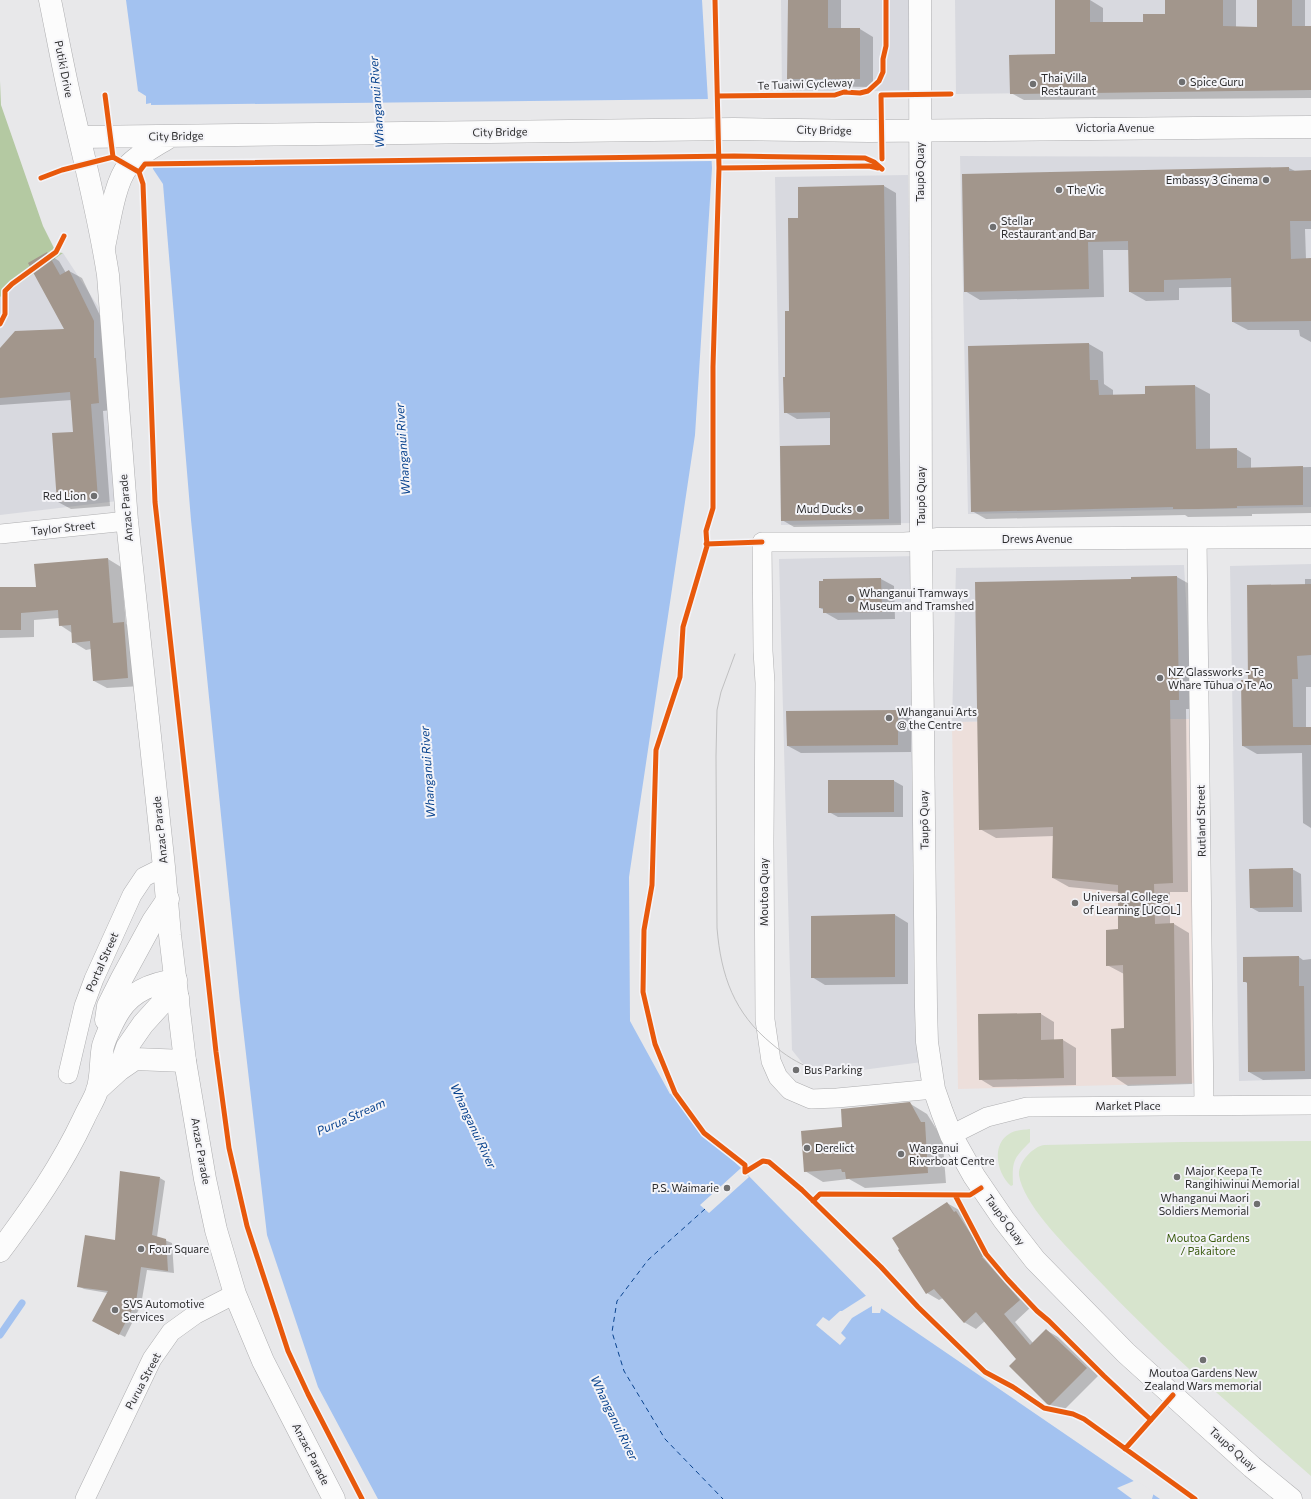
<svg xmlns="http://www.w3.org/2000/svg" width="1311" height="1499" viewBox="0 0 1311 1499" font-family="Commissioner,sans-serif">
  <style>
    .built { fill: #d8d9df }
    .education { fill: #eddfdb }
    .green { fill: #d7e4cd }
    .forest { fill: #b4c9a2 }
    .water { fill: #a3c2f0 }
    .pier { fill: #e8e8ea }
    .shadow { fill: #0003 }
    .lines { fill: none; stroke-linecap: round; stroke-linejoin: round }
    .stream { stroke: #a3c2f0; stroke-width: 7 }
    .ferry { stroke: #09438e; stroke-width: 1; stroke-dasharray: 5 4; stroke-linecap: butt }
    .building { fill: #a2968c }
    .street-casing { stroke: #aeaeb0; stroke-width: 20 }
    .secondary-casing { stroke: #aeaeb0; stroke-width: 23 }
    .primary-casing { stroke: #aeaeb0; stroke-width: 23 }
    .street { stroke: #fcfcfc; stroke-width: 19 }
    .secondary { stroke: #fcfcfc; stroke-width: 22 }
    .primary { stroke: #fcfcfc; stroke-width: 22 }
    .tram { stroke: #c0c0c1; stroke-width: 1 }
    .cycleway-casing { stroke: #f4f4f8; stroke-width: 8 }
    .cycleway { stroke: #e8590c; stroke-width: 5 }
    .poi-dot { fill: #6f6f70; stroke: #f4f4f8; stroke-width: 1.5 }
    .labels { text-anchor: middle; stroke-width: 4; stroke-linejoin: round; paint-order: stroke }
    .street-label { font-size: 11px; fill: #2e2e2f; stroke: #f4f4f8 }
    .poi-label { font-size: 11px; fill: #2e2e2f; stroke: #f4f4f8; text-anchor: start }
    .park-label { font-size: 11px; fill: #3b5c0f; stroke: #f4f4f8 }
    .water-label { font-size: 12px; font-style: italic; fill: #09438e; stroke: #f4f4f8 }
  </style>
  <rect width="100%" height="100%" fill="#e8e8ea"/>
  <!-- built -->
  <path class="built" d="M781,0H909L910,90L782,94Z
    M955,0H1311V90L956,94Z
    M960,156L1311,157V507L968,514Z
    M908,175L914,523L781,525L775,177Z
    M63,253L105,317L118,501L0,515V297Z
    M917,556L922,1062L825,1075L807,1069L792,1050L779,559Z
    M1311,564V1079L1239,1081L1230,566Z
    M1184,565L1193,719L952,722L956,568Z"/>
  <!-- education -->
  <path class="education" d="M1193,719L1197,1083L958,1089L952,722Z"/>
  <!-- green -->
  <path class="green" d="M1030,1129V1142C1013,1159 1012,1161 1013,1185L1011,1186C997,1174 991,1145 1009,1134C1015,1130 1023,1130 1030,1129Z
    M1311,1141V1476C1282,1451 1254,1425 1225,1400C1213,1389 1200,1379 1188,1368C1152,1335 1116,1299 1082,1263C1063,1243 1023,1203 1019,1175C1018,1163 1032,1147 1044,1145L1182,1142Z"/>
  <!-- forest -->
  <path class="forest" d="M0,81L1,105L43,226L56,252L63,253L0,297Z"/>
  <!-- water -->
  <path class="water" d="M126,0H702L712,168L695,435L629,877L630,1021L670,1094L675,1093L704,1133L741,1168L872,1302L1160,1499H378L318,1387L267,1235L240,1002L191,520L163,184L153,169L151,103L146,104V96L138,91Z"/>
  <!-- pier -->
  <path class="pier" d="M710,99L714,161L151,167L150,105Z
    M741,1168L749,1177L709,1213L700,1205Z
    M867,1295L882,1306L880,1313H872V1306L852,1318L841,1333L846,1338L840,1345L816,1325L823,1317L829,1321L840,1311H842Z
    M1136,1480L1154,1492L1152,1499H1132L1117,1488Z"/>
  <!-- shadow -->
  <path class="shadow" d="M789,0H841V29H860L873,37V87L802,86L788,79Z
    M1090,0L1103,8V23H1144L1166,15V0H1236V28H1258V0H1305V27H1311V98L1024,100L1011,93L1056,55Z
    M1289,168L1295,171H1311V229H1305L1306,259H1311V342L1300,336L1299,330H1248L1233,322L1232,287L1179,288V300L1146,301L1130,292V250H1103L1104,297L980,300L965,291L963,175Z
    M884,186L896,193L901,525L794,527L782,520L831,446V418L797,419L785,412L790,312L799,219Z
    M47,253L59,261L66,273L69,271L82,278L106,328L111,410L103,411L110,506L71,509L58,502L74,432L72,400L0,405V366L66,330Z
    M1089,344L1103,352L1104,384L1113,390V396L1146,395V387L1195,386L1210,394V450L1236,449L1251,458V468L1311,467V513L1252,514V516L1188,517L1185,515L986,519L972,511Z
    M108,559L121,567L126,624L137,631L141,686L107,688L94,681L91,649L86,650L73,642L72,633L60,625L59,618L34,620V637L0,638V588H37L36,565Z
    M1177,577L1193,586L1195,709H1186L1188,892H1170V924H1174L1189,933L1192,1084L1128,1086L1113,1076L1125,1029L1124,974L1107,965L1119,930V892L1069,887L1053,878L1054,836L996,838L980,829L1132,580V578Z
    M881,579L894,586L895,619L838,620L824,612V610L820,608L824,582Z
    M1305,579H1311V687H1306V728H1311V828L1303,823L1302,753L1257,754L1243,746L1249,681L1305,585Z
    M897,711L911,719V752L801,753L788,746Z
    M829,781H894L903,786V817H838L829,812Z
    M1292,869L1301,874L1302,912H1259L1250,907Z
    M895,915L908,923V984L825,985L812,977Z
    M1299,957L1303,960L1311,959V1079L1263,1080L1249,1072L1248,984L1244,981Z
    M1041,1014L1054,1022V1040H1063L1076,1048V1085L993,1087L980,1079Z
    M909,1103L927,1114L937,1130L942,1133L946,1183L865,1188L849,1179L823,1182L805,1171L843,1128Z
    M160,1178L165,1181L157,1237L172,1243L174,1273L147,1270L141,1305L125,1337L99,1324L108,1293L84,1289L78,1286L116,1241Z
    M947,1203L959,1210L964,1217L968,1220L996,1263L994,1265L1031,1307L1015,1322L1033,1343L1046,1330L1058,1337L1098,1376L1062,1412L1050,1405L1017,1359L985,1321L976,1329L964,1322L943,1298L939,1300L927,1293Z"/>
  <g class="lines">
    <!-- stream -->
    <path class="stream" d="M0,1335L22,1303"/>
    <!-- ferry -->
    <path class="ferry" d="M705,1209L648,1260L617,1301L612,1332L624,1371L665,1439L723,1499"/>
  </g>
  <!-- building -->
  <path class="building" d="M788,0H828V28H860V79H787Z
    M1055,0H1090V22H1143V14H1165V0H1223V26L1257,27V0H1292V26H1311V90L1010,94L1009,55L1055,54Z
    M1289,167V171L1311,170V221H1290L1291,259L1311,258V321L1232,322L1231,278L1164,280V292H1129L1128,241L1088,242L1089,289L964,292L962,174Z
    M884,185L889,519L781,521L780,446L830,445V412L784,413L783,377H785V311H789L788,218H798V187Z
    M47,252L60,275L69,270L94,321V358H96L99,403L91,404L98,499L57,502L52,433L73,432L70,392L0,398V348L15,331L64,329L28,263Z
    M1089,343L1090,380H1098L1099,395L1145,394V386L1195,385L1196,449L1237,448V468L1303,466V505L1237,506V508L1197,509H1173V507L971,512L968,346Z
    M108,558L113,623L124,622L128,678L93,681L90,641L72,643L71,625L59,626L58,610L21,613V630H0V587H36L34,564Z
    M1177,576L1179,700H1170L1173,883L1154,884L1155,924L1174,923L1176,1076L1112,1077L1111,1029L1124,1028L1123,965L1106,966V930L1118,929V885L1052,878L1053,827L979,830L975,582L1131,579V577Z
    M881,578L882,612L823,613V608H819V581H823V579Z
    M1311,584V655L1297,656L1298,679H1292L1293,727H1311V745L1242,746L1241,680H1248L1247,585Z
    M898,710V745L787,746L786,711Z
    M828,780H894V812L828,813Z
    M1293,868V907L1250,908L1249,869Z
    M895,914V977L811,978V916Z
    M1299,956V986H1304L1305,1071L1248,1072L1247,982H1243V957Z
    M1041,1013V1040L1063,1039L1064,1078L979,1080L978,1014Z
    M910,1102L921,1122H925L928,1173L846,1179L845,1172H842L841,1169L804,1172L801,1131L842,1127L841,1109Z
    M120,1171L160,1177L152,1235L166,1239L168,1271L141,1267L136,1302L119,1335L92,1321L108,1291L77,1287L85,1235L115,1240Z
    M947,1202L954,1212L956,1211L985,1256L982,1257L1020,1300L1004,1314L1030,1345L1046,1329L1087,1368L1049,1406L1009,1366L1016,1359L976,1312L964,1323L934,1289L926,1294L898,1250L899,1249L892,1238Z"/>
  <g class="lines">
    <defs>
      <path id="street" d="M0,534L127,521
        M1197,538L1204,1105
        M921,541L904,542H762L763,651L765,683L764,842L765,1020L771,1061L778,1077L790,1090L811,1099L837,1098L934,1089
        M68,1074L84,1006L94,979L132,895L144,877L164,867
        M951,1135L987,1117L1027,1107L1311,1105
        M85,1499L152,1359L171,1332L196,1314L235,1294"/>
      <path id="secondary" d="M920,0L921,541L926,1007L927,1042L934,1089L942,1112L951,1135L974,1176L1004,1220L1035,1260L1126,1353L1252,1467L1291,1499
        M80,137L734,129L869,131L1311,127
        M104,247C109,225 114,183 128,166C140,153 157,145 171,136
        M921,541L938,539L1311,537
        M106,1020L108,1006L122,978L153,921L168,899
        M119,1070L127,1047L143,1024L163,1002L178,998
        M97,1090L119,1070L135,1059L185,1061
        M0,1251C32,1208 61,1167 84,1118C88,1109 94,1100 97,1091C102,1077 100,1060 103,1046C106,1036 114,1019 120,1010C133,990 154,983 176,980"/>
      <path id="primary" d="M50,0C57,34 63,68 71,102C84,159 99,216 108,275L127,521L164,867L170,935L185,1061L205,1179L216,1230L235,1294L263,1361L334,1499"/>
    </defs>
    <!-- street casing -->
    <use href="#street" class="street-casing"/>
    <!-- secondary casing -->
    <use href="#secondary" class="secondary-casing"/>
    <!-- primary casing -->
    <use href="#primary" class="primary-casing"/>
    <!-- street -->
    <use href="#street" class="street"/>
    <!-- secondary -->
    <use href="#secondary" class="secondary"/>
    <!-- primary -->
    <use href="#primary" class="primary"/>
    <!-- tram -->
    <path class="tram" d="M735,654L721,692L717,710L716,756L717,928C721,976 734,1013 772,1044C785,1055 797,1063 813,1069"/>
    <defs>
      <path id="cycleway" d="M715,0L719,168L713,367V508L706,531L707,546L683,627L680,677L656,750L652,885L644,930L643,992L655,1044L675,1093L704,1133L745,1165V1172L763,1161L769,1162L802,1190L881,1267L918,1307L985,1372L1013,1387L1044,1408L1073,1414L1084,1419L1195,1499
        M105,95L113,157
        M718,96L835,95L844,92L860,93L868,91L879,81L883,72V59L886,46V0
        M882,159L881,95L951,94
        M719,168L869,166L878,168
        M139,172L145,164L734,156L865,158L874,162L882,169
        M41,178L62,170L113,157L139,172L143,184L155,502L216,1052L229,1148L247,1226L288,1351L308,1394L362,1499
        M0,324L5,314V291L12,284L56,252L64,236
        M706,544L762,542
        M955,1195L986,1254L1007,1279L1037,1311L1049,1321L1104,1376L1151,1420
        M813,1201L820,1194L970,1195L981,1188
        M1125,1449L1173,1395"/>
    </defs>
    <!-- cycleway casing -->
    <use href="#cycleway" class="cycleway-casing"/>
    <!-- cycleway -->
    <use href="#cycleway" class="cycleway"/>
  </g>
  <!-- markers -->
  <g class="poi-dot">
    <circle cx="1182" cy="82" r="4"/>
    <circle cx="1033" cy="84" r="4"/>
    <circle cx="1266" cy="180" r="4"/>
    <circle cx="1059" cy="190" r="4"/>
    <circle cx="993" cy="227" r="4"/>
    <circle cx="94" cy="496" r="4"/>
    <circle cx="860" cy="509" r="4"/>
    <circle cx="851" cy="599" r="4"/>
    <circle cx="1160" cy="678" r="4"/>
    <circle cx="889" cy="718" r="4"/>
    <circle cx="1075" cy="903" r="4"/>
    <circle cx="796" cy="1070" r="4"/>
    <circle cx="807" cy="1148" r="4"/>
    <circle cx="901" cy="1154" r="4"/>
    <circle cx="1177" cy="1177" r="4"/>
    <circle cx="727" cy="1188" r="4"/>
    <circle cx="1257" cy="1204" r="4"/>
    <circle cx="141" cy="1249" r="4"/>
    <circle cx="115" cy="1310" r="4"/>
    <circle cx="1203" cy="1360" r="4"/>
  </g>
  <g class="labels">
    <!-- street labels -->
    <g class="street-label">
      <text transform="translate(64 69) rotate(79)" y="4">Putiki Drive</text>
      <text transform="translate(805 84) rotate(-2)" y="4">Te Tuaiwi Cycleway</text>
      <text x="1115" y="132">Victoria Avenue</text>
      <text transform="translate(824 130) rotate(1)" y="4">City Bridge</text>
      <text transform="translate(500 132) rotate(-1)" y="4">City Bridge</text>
      <text transform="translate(176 136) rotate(-1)" y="4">City Bridge</text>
      <text transform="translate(920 172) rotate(-90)" y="4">Taupō Quay</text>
      <text transform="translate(921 496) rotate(-90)" y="4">Taupō Quay</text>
      <text transform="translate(126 508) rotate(-95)" y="4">Anzac Parade</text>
      <text transform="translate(63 528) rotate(-6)" y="4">Taylor Street</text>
      <text x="1037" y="543">Drews Avenue</text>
      <text transform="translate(924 820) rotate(-91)" y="4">Taupō Quay</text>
      <text transform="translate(1201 821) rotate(-91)" y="4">Rutland Street</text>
      <text transform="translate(160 830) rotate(-96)" y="4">Anzac Parade</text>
      <text transform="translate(764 892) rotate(-90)" y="4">Moutoa Quay</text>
      <text transform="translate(102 962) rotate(-66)" y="4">Portal Street</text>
      <text x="1128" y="1110">Market Place</text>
      <text transform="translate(201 1151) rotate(80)" y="4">Anzac Parade</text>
      <text transform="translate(1005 1220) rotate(54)" y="4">Taupō Quay</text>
      <text transform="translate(143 1381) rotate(-62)" y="4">Purua Street</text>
      <text transform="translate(1233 1449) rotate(42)" y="4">Taupō Quay</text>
      <text transform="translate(311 1454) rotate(63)" y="4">Anzac Parade</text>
    </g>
    <!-- poi labels -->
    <g class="poi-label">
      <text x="1041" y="82">Thai Villa<tspan x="1041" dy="13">Restaurant</tspan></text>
      <text x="1190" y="86">Spice Guru</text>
      <text x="1258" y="184" text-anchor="end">Embassy 3 Cinema</text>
      <text x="1067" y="194">The Vic</text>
      <text x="1001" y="225">Stellar<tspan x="1001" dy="13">Restaurant and Bar</tspan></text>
      <text x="86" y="500" text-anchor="end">Red Lion</text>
      <text x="852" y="513" text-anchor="end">Mud Ducks</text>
      <text x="859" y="597">Whanganui Tramways<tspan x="859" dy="13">Museum and Tramshed</tspan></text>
      <text x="1168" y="676">NZ Glassworks - Te<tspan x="1168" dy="13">Whare Tūhua o Te Ao</tspan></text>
      <text x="897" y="716">Whanganui Arts<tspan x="897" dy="13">@ the Centre</tspan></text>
      <text x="1083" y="901">Universal College<tspan x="1083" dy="13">of Learning [UCOL]</tspan></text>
      <text x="804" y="1074">Bus Parking</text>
      <text x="815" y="1152">Derelict</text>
      <text x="909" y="1152">Wanganui<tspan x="909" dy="13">Riverboat Centre</tspan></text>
      <text x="1185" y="1175">Major Keepa Te<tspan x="1185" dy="13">Rangihiwinui Memorial</tspan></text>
      <text x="719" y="1192" text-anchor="end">P.S. Waimarie</text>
      <text x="1249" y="1202" text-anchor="end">Whanganui Maori<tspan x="1249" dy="13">Soldiers Memorial</tspan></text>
      <text x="149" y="1253">Four Square</text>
      <text x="123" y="1308">SVS Automotive<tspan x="123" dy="13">Services</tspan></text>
      <text x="1203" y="1377" text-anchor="middle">Moutoa Gardens New<tspan x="1203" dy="13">Zealand Wars memorial</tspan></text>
    </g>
    <!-- park labels -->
    <g class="park-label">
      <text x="1208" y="1242">Moutoa Gardens<tspan x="1208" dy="13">/ Pākaitore</tspan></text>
    </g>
    <!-- water labels -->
    <g class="water-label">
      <text transform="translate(377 102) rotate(-94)" y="4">Whanganui River</text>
      <text transform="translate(403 449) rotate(-94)" y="4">Whanganui River</text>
      <text transform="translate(428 772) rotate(-94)" y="4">Whanganui River</text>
      <text transform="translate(351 1117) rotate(-24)" y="4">Purua Stream</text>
      <text transform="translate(473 1126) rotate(65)" y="4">Whanganui River</text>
      <text transform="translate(614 1418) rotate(64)" y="4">Whanganui River</text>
    </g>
  </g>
</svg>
